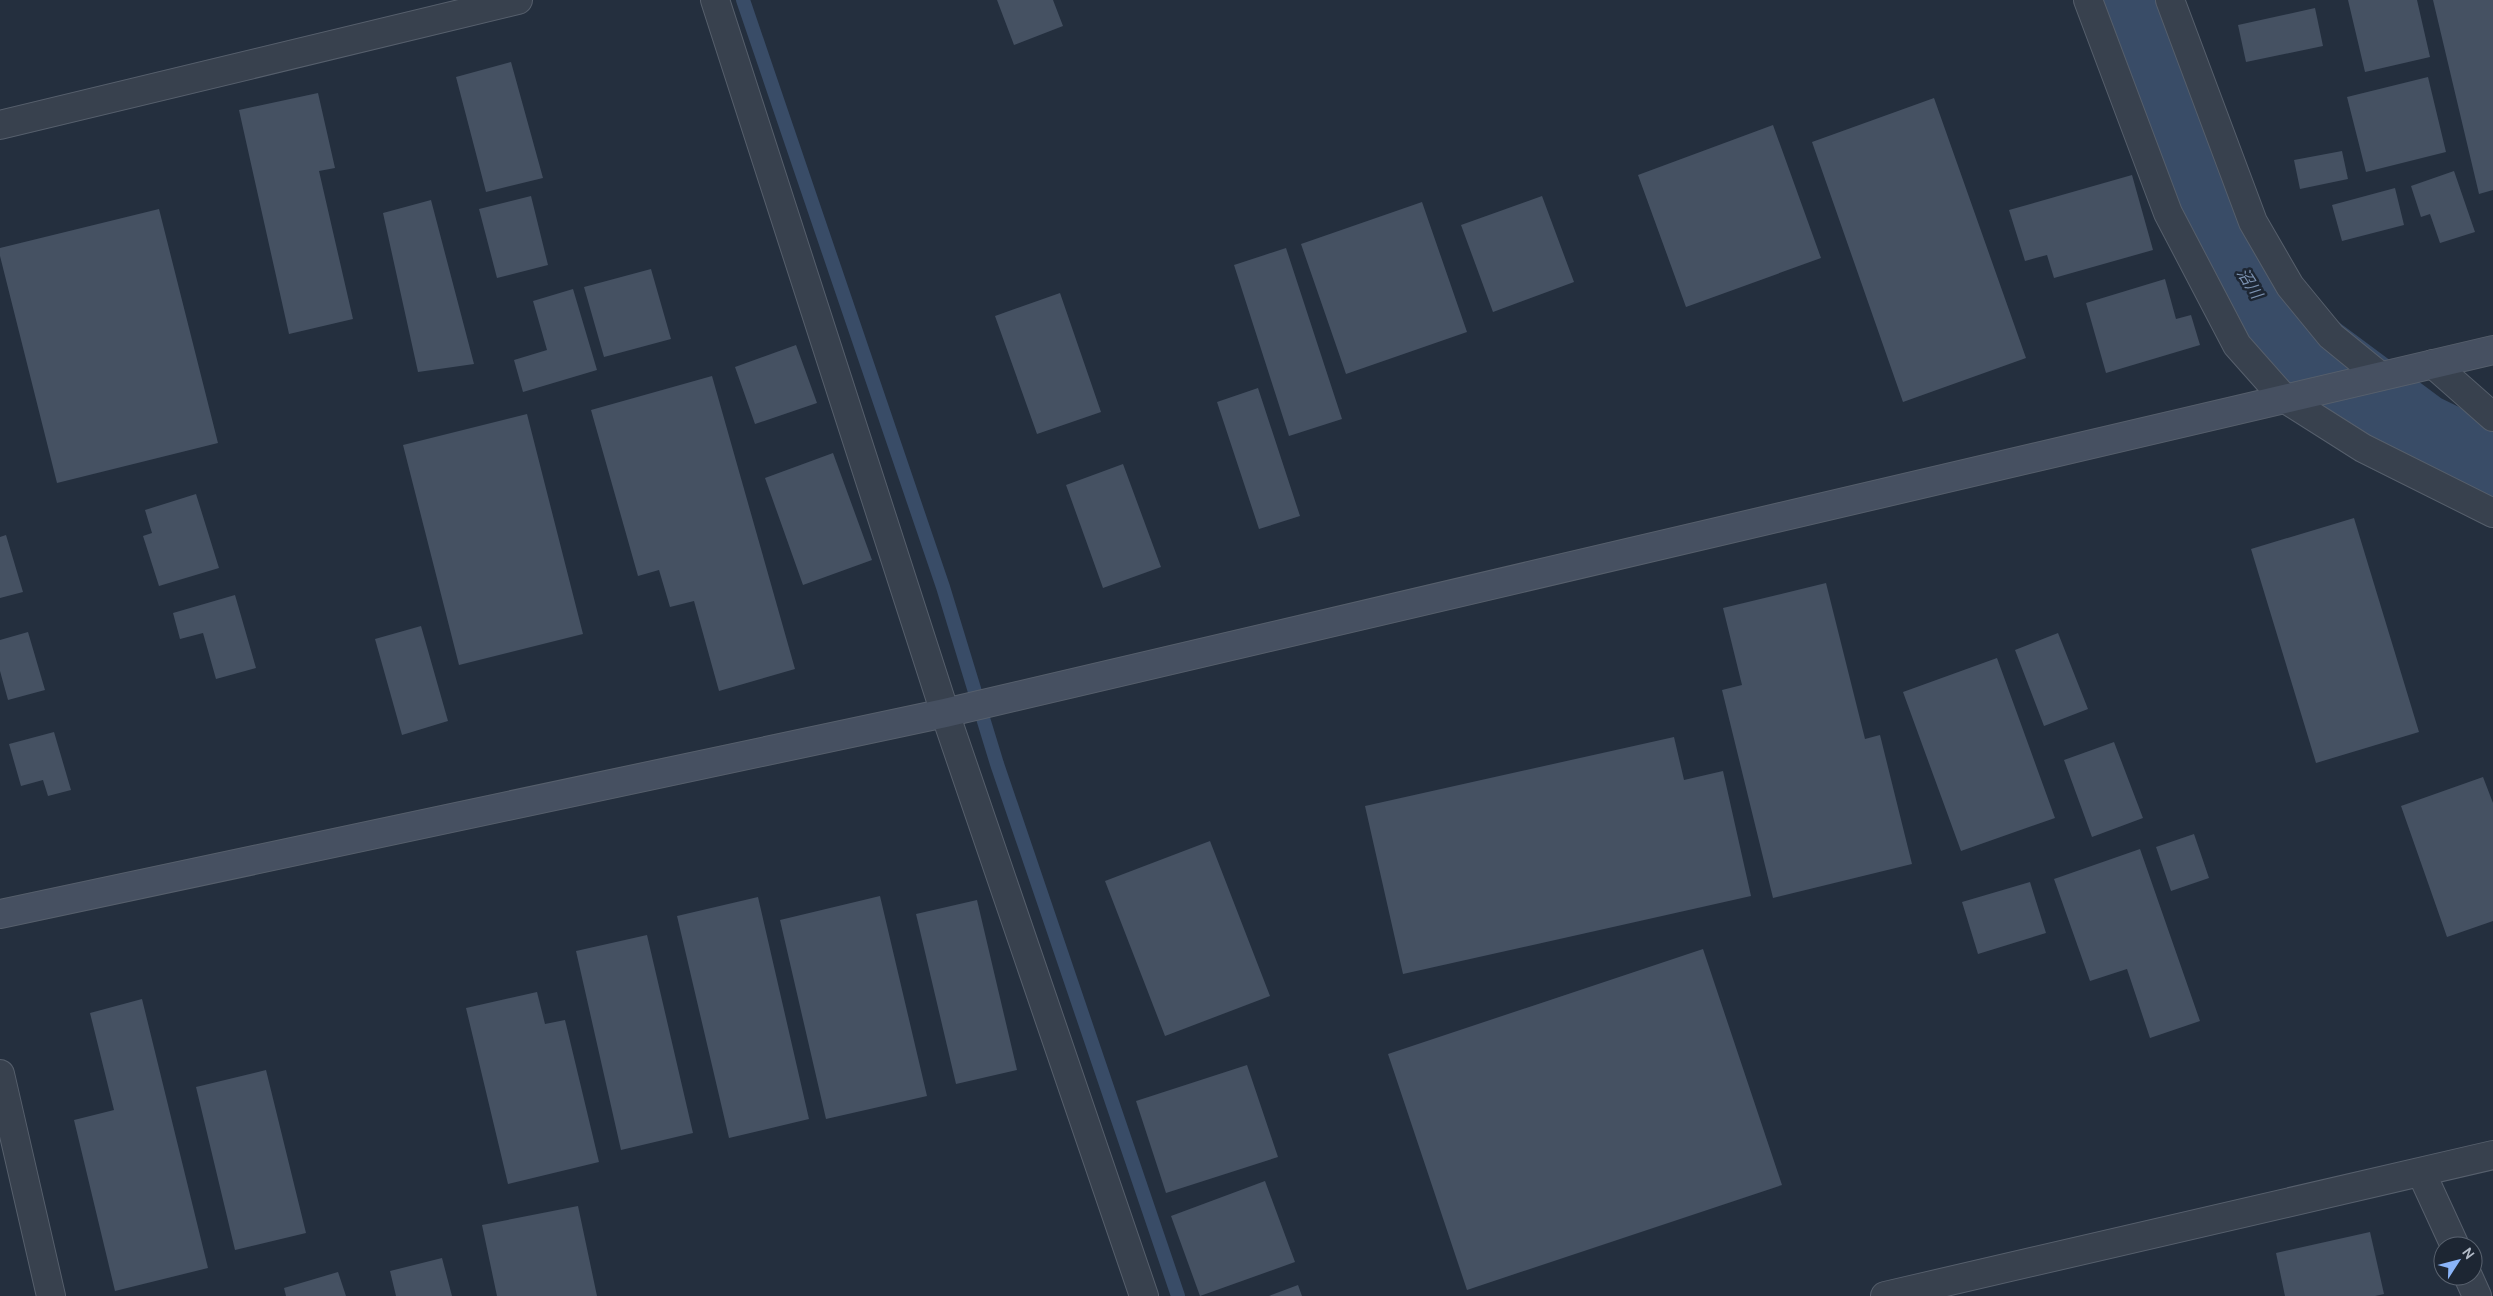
<svg xmlns="http://www.w3.org/2000/svg" width="2493" height="1296" viewBox="0 0 2493 1296" font-family="Cabin,'Noto Sans JP',sans-serif">
  <style>
    .lines { fill: none; stroke-linecap: round; stroke-linejoin: round }
    .stream { stroke: #394c67; stroke-width: 14 }
    .river { stroke: #394c67; stroke-width: 80 }
    .building { fill: #455162 }
    .street-casing { stroke: #565f6c; stroke-width: 30 }
    .secondary-casing { stroke: #565f6c; stroke-width: 30 }
    .street { stroke: #38414e; stroke-width: 28 }
    .secondary { stroke: #465061; stroke-width: 28 }
    .labels { text-anchor: middle; stroke-width: 5; stroke-linejoin: round; paint-order: stroke }
    .water-label { font-size: 16px; font-style: italic; fill: #7c92b1; stroke: #1d2633 }
  </style>
  <rect width="100%" height="100%" fill="#242f3e"/>
  <g class="lines">
    <!-- stream -->
    <path class="stream" d="M743,0L943,587L997,764L1178,1296"/>
    <!-- river -->
    <path class="river" d="M2127,0L2195,196L2277,326L2421,433L2493,468"/>
  </g>
  <!-- building -->
  <path class="building" d="M997,0H1053L1063,26L1014,45Z
    M2348,0H2417L2430,57L2365,72Z
    M2433,0H2493V190L2479,194Z
    M2315,8L2323,46L2246,62L2238,25Z
    M511,62L543,178L486,192L456,77Z
    M2428,77L2446,152L2366,172L2347,97Z
    M318,93L335,168L319,171L353,319L289,334L239,110Z
    M1934,98L2026,358L1903,402L1812,142Z
    M1773,125L1821,258L1686,307L1638,175Z
    M2342,151L2348,179L2300,189L2294,160Z
    M2454,171L2475,232L2440,243L2430,214L2421,217L2411,186Z
    M2132,175L2153,250L2054,278L2047,255L2025,261L2009,210Z
    M2395,188L2404,225L2342,241L2332,205Z
    M531,196L548,265L497,278L479,209Z
    M1542,196L1574,282L1493,312L1461,225Z
    M431,200L474,364L418,372L383,213Z
    M1422,202L1467,332L1346,374L1301,244Z
    M159,209L218,443L57,483L0,256V248Z
    M1286,248L1342,419L1289,436L1234,265Z
    M651,269L671,339L604,357L584,287Z
    M2165,279L2176,319L2191,315L2200,345L2106,373L2086,303Z
    M573,289L597,370L523,392L514,360L547,350L533,301Z
    M1060,293L1101,412L1037,434L995,316Z
    M796,345L817,403L755,424L735,367Z
    M712,376L795,669L719,691L694,601L670,607L659,570L638,576L591,410Z
    M1258,388L1300,516L1259,529L1217,402Z
    M527,414L583,634L459,665L403,445Z
    M833,453L872,560L803,585L765,478Z
    M1123,464L1161,567L1103,588L1066,485Z
    M196,494L219,568L159,586L143,536L152,533L145,510Z
    M2354,518L2419,732L2316,763L2251,549Z
    M6,535L23,592L0,598V537Z
    M1826,583L1865,739L1880,735L1912,864L1773,898L1722,690L1742,685L1723,608Z
    M235,595L256,668L216,679L203,633L180,639L173,613Z
    M421,626L448,721L402,735L375,639Z
    M28,632L45,690L8,700L0,671V640Z
    M2058,633L2088,709L2044,726L2015,650Z
    M1997,658L2055,818L1961,851L1903,692Z
    M54,732L71,790L48,796L43,780L21,786L9,744Z
    M1674,737L1684,780L1723,771L1751,896L1403,974L1365,806Z
    M2114,742L2143,818L2092,837L2064,760Z
    M2483,777L2493,803V921L2447,937L2401,806Z
    M2194,834L2209,878L2171,891L2156,847Z
    M1210,841L1270,996L1165,1036L1105,881Z
    M2140,849L2200,1021L2150,1038L2127,969L2090,981L2054,879Z
    M2030,882L2046,933L1978,954L1962,902Z
    M880,896L927,1096L826,1119L780,920Z
    M758,897L809,1119L729,1138L677,916Z
    M977,900L1017,1070L956,1084L916,914Z
    M647,935L693,1133L621,1150L576,951Z
    M1703,949L1782,1185L1467,1290L1388,1054Z
    M537,992L545,1024L565,1020L599,1162L508,1184L466,1008Z
    M142,999L208,1268L115,1291L74,1120L114,1110L90,1013Z
    M1247,1065L1278,1157L1166,1193L1136,1101Z
    M266,1070L306,1233L235,1250L196,1087Z
    M1265,1181L1295,1262L1200,1296L1171,1216Z
    M578,1206L597,1296H497L482,1225Z
    M2370,1232L2384,1294L2375,1296H2285L2276,1253Z
    M442,1258L452,1296H396L390,1271Z
    M338,1272L346,1296H286L284,1288Z
    M1298,1285L1302,1296H1269Z"/>
  <g class="lines">
    <defs>
      <path id="street" d="M715,0L945,713L1144,1296
        M2088,0L2168,213L2237,345L2284,398L2363,448L2493,513
        M2170,0L2253,222L2290,286L2331,336L2380,376
        M0,125L518,0
        M2433,364L2493,417
        M0,1074L51,1296
        M2421,1172L2455,1246
        M2468,1276L2477,1296
        M1885,1296L2493,1155"/>
      <path id="secondary" d="M0,914L945,713L2493,350"/>
    </defs>
    <!-- street casing -->
    <use href="#street" class="street-casing"/>
    <!-- secondary casing -->
    <use href="#secondary" class="secondary-casing"/>
    <!-- street -->
    <use href="#street" class="street"/>
    <!-- secondary -->
    <use href="#secondary" class="secondary"/>
  </g>
  <g class="labels">
    <!-- water labels -->
    <g class="water-label">
      <text transform="translate(2250 283) rotate(58)" y="6">沼川</text>
    </g>
  </g>
  <!-- north arrow -->
  <g transform="translate(2458 1261) rotate(54)"><circle r="24" fill="#1d2633" stroke="#59626f"/>
  <path d="M0-4L9 19L0 12L-9 19Z" fill="#8ab4f8"/>
  <text y="-8" font-size="14" font-weight="bold" text-anchor="middle" fill="#b4bcc9">N</text>
  </g>
</svg>
